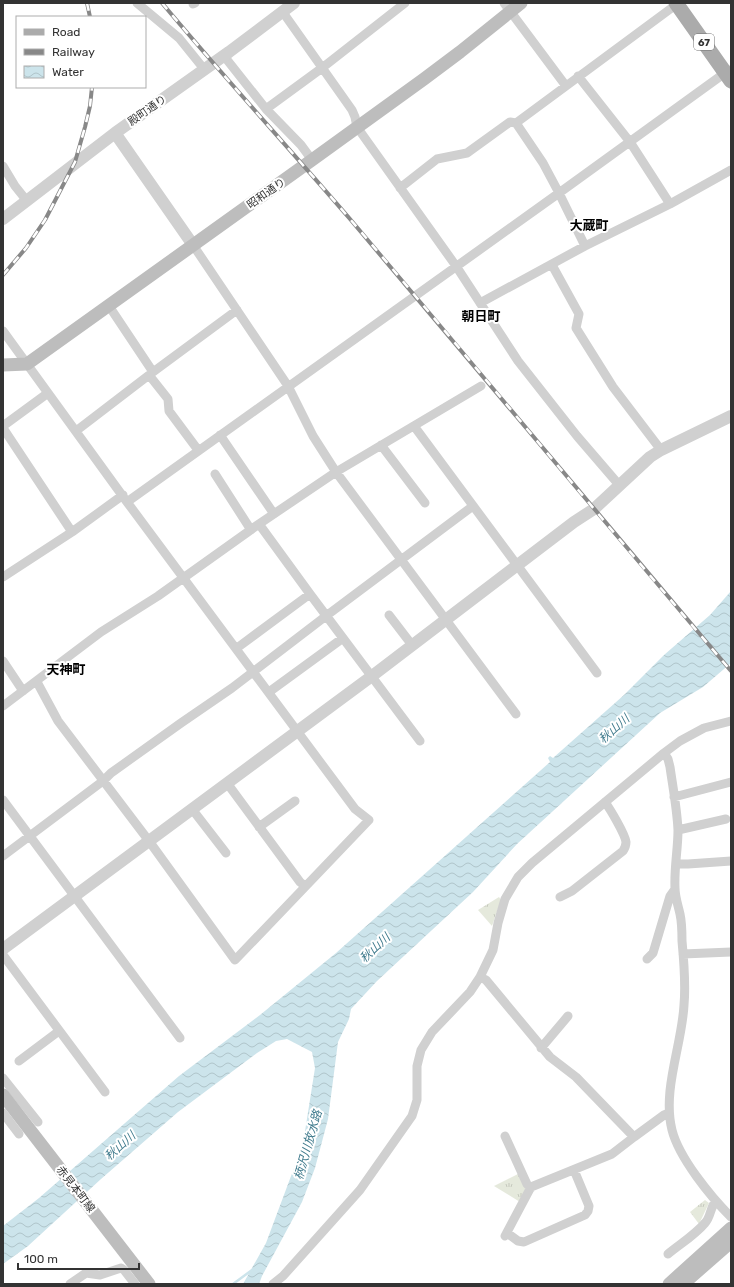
<svg xmlns="http://www.w3.org/2000/svg" width="734" height="1287" viewBox="0 0 734 1287" font-family="Rubik,'Noto Sans JP',sans-serif">
  <style>
    .park { fill: url(#park-tufts) }
    .water { fill: url(#water-waves) }
    .lines { fill: none; stroke-linecap: round; stroke-linejoin: round }
    .stream { stroke: #cce4eb; stroke-width: 2.5 }
    .minor { stroke: #d0d0d0; stroke-width: 9 }
    .tertiary { stroke: #d0d0d0; stroke-width: 12 }
    .secondary { stroke: #bdbdbd; stroke-width: 13 }
    .primary { stroke: #ababab; stroke-width: 15 }
    .rail-casing { stroke: #888; stroke-width: 4 }
    .rail { stroke: #fff; stroke-width: 2.5; stroke-dasharray: 8; stroke-linecap: butt }
    .labels { text-anchor: middle; stroke-width: 4; stroke-linejoin: round; paint-order: stroke }
    .shield { fill: #fff; stroke: #707070; stroke-width: 1 }
    .shield-label { font-size: 10px; font-weight: bold; fill: #333 }
    .street-label { font-size: 11px; fill: #333; stroke: #fff }
    .water-label { font-size: 12px; font-style: italic; fill: #407b8d; stroke: #fff }
    .quarter-label { font-size: 13px; font-weight: bold; fill: #000; stroke: #fff }
  </style>
  <defs>
    <pattern id="park-tufts" width="24" height="20" patternUnits="userSpaceOnUse"><rect width="24" height="20" fill="#e5e9dc"/><path d="M3 7l-1-3M5 7V3M7 7l1-3M15 17l-1-3M17 17v-4M19 17l1-3" fill="none" stroke="#c5c8bd"/></pattern>
    <pattern id="water-waves" width="16" height="10" patternUnits="userSpaceOnUse"><rect width="16" height="10" fill="#cce4eb"/><path d="M0 5q4-4 8 0t8 0" fill="none" stroke="#b0c4ca"/></pattern>
  </defs>
  <rect width="100%" height="100%" fill="#fff"/>
  <!-- park -->
  <path class="park" d="M499,897L501,900L492,926L478,910Z
    M520,1173L526,1188L520,1202L494,1186Z
    M705,1200L709,1203L699,1224L690,1212Z"/>
  <!-- water -->
  <path class="water" d="M731,591V663L703,687L660,713L517,844L473,892L377,981L351,1009L349,1019L338,1042L328,1119L315,1168L302,1202L262,1276L259,1284H243L266,1243L303,1144L315,1068L312,1052L287,1039L276,1041L257,1053L178,1112L101,1179L28,1246L3,1264V1226L39,1198L179,1076L260,1015L336,953L550,762L548,758L550,756L553,758L624,695L664,655L710,615Z"/>
  <g class="lines">
    <!-- stream -->
    <path class="stream" d="M233,1284L252,1270"/>
    <!-- minor -->
    <path class="minor" d="M137,3L179,38L204,69
      M193,3V4L195,3
      M504,3L566,86
      M282,11L352,110L355,117L357,127L456,266L518,361L577,436L620,486
      M224,56L266,109L301,145L312,160
      M578,76L630,142L670,204
      M266,109L322,68L405,3
      M516,123L543,163L559,193L585,246
      M3,166L15,186L27,201
      M400,188L437,159L467,153L510,122L516,123L677,4
      M193,245L288,386L313,436L336,472L516,714
      M552,265L579,314L576,328L613,387L661,450
      M480,303L585,246L670,204L731,170
      M109,306L153,372
      M3,331L127,502L355,809L369,820L235,960L149,841L58,721L37,682
      M149,375L168,399L169,411L198,450
      M3,426L48,393
      M414,426L597,673
      M3,428L72,532
      M76,431L153,372L237,310
      M220,435L274,514
      M381,445L425,503
      M215,474L251,530
      M127,502L559,193L729,70
      M259,524L310,594L420,741
      M3,577L72,532L123,495
      M389,615L412,645
      M237,648L310,594
      M3,661L23,691
      M269,692L343,638
      M3,706L101,632L158,596L259,524L336,472L481,386
      M664,753L668,759L670,767C673,788 677,809 678,830C678,849 674,868 675,888C675,897 678,905 680,914C682,923 682,932 682,941C684,962 686,983 684,1005C682,1045 662,1090 672,1130C679,1158 711,1197 731,1217
      M227,783L300,882L305,886
      M674,797L731,782
      M3,800L180,1038
      M192,809L226,853
      M259,827L295,801
      M678,830L726,819
      M3,856L103,781L111,773L181,723L232,688L326,616L473,506
      M676,864H688L731,861
      M560,897L572,891L623,851C625,848 626,846 626,842C625,834 610,809 605,802
      M683,954L731,952
      M3,955L105,1092
      M647,959L653,953L670,896L675,889
      M480,977L486,980L550,1057L576,1077L634,1137
      M541,1048L568,1016
      M19,1061L59,1031
      M3,1078L38,1122
      M3,1113L19,1134
      M505,1136L527,1184L531,1188
      M507,1233L518,1241L524,1242L585,1215L588,1211L589,1206L574,1170
      M505,1236L531,1187L612,1154L634,1137L664,1115L669,1113
      M668,1254C680,1244 695,1235 705,1223C711,1217 710,1207 716,1201
      M70,1284L86,1273L100,1275L121,1268L124,1270L135,1284
      M273,1284L283,1276L360,1190L412,1116L417,1100V1066L421,1050L432,1032L470,992L480,977L493,950L498,923L505,899L518,877L532,863L664,753L680,741L704,728L731,721"/>
    <!-- tertiary -->
    <path class="tertiary" d="M115,133L193,245
      M3,219L115,133L229,52L294,3
      M3,949L372,676L574,522L594,509L650,457L661,450L731,416"/>
    <!-- secondary -->
    <path class="secondary" d="M3,365L27,364L312,160L424,79L460,52L521,3
      M3,1095L149,1284
      M669,1284L731,1228
      M683,1284L731,1242"/>
    <!-- primary -->
    <path class="primary" d="M676,3L731,81"/>
    <defs>
      <path id="rail" d="M87,3L90,17
        M162,3C223,76 288,147 350,219C478,369 603,521 731,671
        M3,275L26,248L45,220L75,162L85,127L90,106L92,87"/>
    </defs>
    <!-- rail casing -->
    <use href="#rail" class="rail-casing"/>
    <!-- rail -->
    <use href="#rail" class="rail"/>
  </g>
  <g class="labels">
    <!-- shield labels -->
    <rect class="shield" x="694" y="34" width="20" height="16" rx="3"/>
    <g class="shield-label">
      <text x="704" y="46">67</text>
    </g>
    <!-- street labels -->
    <g class="street-label">
      <text transform="translate(147 110) rotate(-35)" y="4">殿町通り</text>
      <text transform="translate(266 193) rotate(-35)" y="4">昭和通り</text>
      <text transform="translate(76 1189) rotate(52)" y="4">赤見本町線</text>
    </g>
    <!-- water labels -->
    <g class="water-label">
      <text transform="translate(614 729) rotate(-42)" y="4">秋山川</text>
      <text transform="translate(375 948) rotate(-43)" y="4">秋山川</text>
      <text transform="translate(308 1145) rotate(-74)" y="4">柄沢川放水路</text>
      <text transform="translate(120 1146) rotate(-42)" y="4">秋山川</text>
    </g>
    <!-- quarter labels -->
    <g class="quarter-label">
      <text x="589" y="230">大蔵町</text>
      <text x="481" y="321">朝日町</text>
      <text x="66" y="674">天神町</text>
    </g>
  </g>
  <!-- border -->
  <rect width="734" height="1287" fill="none" stroke="#333333" stroke-width="8"/>
  <!-- legend -->
  <rect x="16" y="16" width="130" height="72" fill="#ffffff" stroke="#adadad"/>
  <rect x="24" y="29" width="20" height="6" fill="#ababab" stroke="#adadad"/>
  <text x="52" y="36" font-size="12" fill="#333333">Road</text>
  <rect x="24" y="49" width="20" height="6" fill="#888888" stroke="#adadad"/>
  <text x="52" y="56" font-size="12" fill="#333333">Railway</text>
  <rect x="24" y="66" width="20" height="12" fill="url(#water-waves)" stroke="#adadad"/>
  <text x="52" y="76" font-size="12" fill="#333333">Water</text>
  <!-- scale -->
  <path d="M18 1263v6h121v-6" fill="none" stroke="#333333" stroke-width="2"/>
  <text x="24" y="1263" font-size="12" fill="#333333" stroke="#ffffff" stroke-width="3" paint-order="stroke">100 m</text>
</svg>
